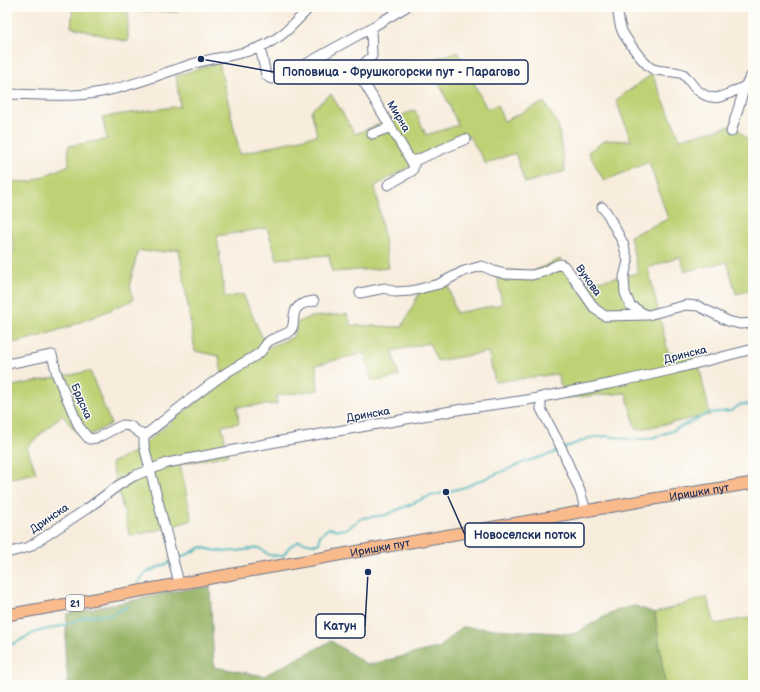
<svg xmlns="http://www.w3.org/2000/svg" width="760" height="692" viewBox="0 0 760 692" font-family="'Balsamiq Sans',sans-serif">
  <style>
    .green { fill: #bed174; stroke: #6c8069 }
    .forest { fill: #96b366; stroke: #587162 }
    .lines { fill: none; stroke-linecap: round; stroke-linejoin: round }
    .stream { stroke: #48b7bf; stroke-width: 2 }
    .minor-casing { stroke: #68728a; stroke-width: 11 }
    .major-casing { stroke: #68728a; stroke-width: 13 }
    .minor { stroke: #fff; stroke-width: 9 }
    .major { stroke: #fabb8c; stroke-width: 11 }
    .labels { text-anchor: middle; stroke-width: 3; stroke-linejoin: round; paint-order: stroke }
    .shield { fill: #fdfcf7; stroke: #5f6c8c; stroke-width: 1 }
    .shield-label { font-size: 10px; font-weight: bold; fill: #1b2f5e }
    .street-label { font-size: 11px; fill: #1b2f5e; stroke: #fdfcf7 }
    .leader { fill: none; stroke: #1b2f5e; stroke-width: 1.5 }
    .callout-dot { fill: #1b2f5e; stroke: #fdfcf7; stroke-width: 1.5 }
    .callout { fill: #fdfcf7; stroke: #1b2f5e; stroke-width: 1.5 }
    .callout-label { font-size: 12px; text-anchor: middle; font-weight: bold; fill: #1b2f5e }
  </style>
  <rect width="100%" height="100%" fill="#fdfcf7"/>
  <filter id="ink" filterUnits="userSpaceOnUse"><feTurbulence type="fractalNoise" baseFrequency=".025" numOctaves="2"/><feDisplacementMap in="SourceGraphic" scale="8" xChannelSelector="R" yChannelSelector="G"/><feConvolveMatrix kernelMatrix="1 2 1 2 8 2 1 2 1" color-interpolation-filters="sRGB"/></filter>
  <filter id="wash" filterUnits="userSpaceOnUse"><feTurbulence type="fractalNoise" baseFrequency=".012" numOctaves="4" result="noise"/><feDisplacementMap in="SourceGraphic" scale="16" xChannelSelector="R" yChannelSelector="G"/><feGaussianBlur stdDeviation="0.9" result="paint"/><feColorMatrix in="noise" values="0 0 0 0 0 0 0 0 0 0 0 0 0 0 0 0 0 1.4 0 .05"/><feComposite in="paint" operator="in"/></filter>
  <g filter="url(#wash)">
    <rect width="100%" height="100%" fill="#f8eddd"/>
    <!-- green -->
    <path class="green" d="M73,7H128V42L71,27Z
      M142,7H178V12L142,11Z
      M458,52L487,109L497,105L504,121L544,102L558,125L565,171L525,183L515,153L486,164L469,136L413,158L416,163L375,186L389,268L332,272L329,255L277,259L267,228L217,236L225,298L243,294L267,348L293,337L298,322L309,317L347,314L351,325L402,327L420,292L447,282L456,313L502,304L496,269L532,272L560,259L578,285L638,273L630,236L668,219L649,162L604,181L588,152L606,140L631,141L616,100L652,74L680,139L734,125L753,146V258L749,260L752,290L736,294L727,262L685,271L680,257L648,268L668,352L697,356L710,415L636,430L626,393L565,398L557,374L495,382L488,352L437,361L429,343L392,351L399,376L372,382L364,353L316,365L318,390L276,396L277,404L237,407L239,423L222,426L228,455L180,464L192,520L171,527L130,536L111,463L132,453L223,381L219,356L195,351L179,249L162,252L138,251L130,283L133,300C92,318 51,336 7,344V255L14,253L11,232H7V181L30,182L69,165L68,146L107,139L102,117L180,106L176,76L219,62L240,154L317,135L311,110L331,94L355,134L415,110L426,135L458,125L429,60Z
      M90,371L111,424L82,439L62,415L27,447L36,473L7,479V387Z
      M707,597L715,624L753,617V685H665L655,613Z"/>
    <!-- forest -->
    <path class="forest" d="M210,587L214,667L264,676L331,641L368,665L440,647L462,627L574,634L616,610L635,606L655,613L665,685H68L65,651L67,614L182,590Z"/>
    <g class="lines">
      <!-- stream -->
      <path class="stream" d="M564,448L589,438L607,436L629,439H649L672,431L709,413L731,411L741,404L753,405
        M176,560L202,547C220,554 240,551 259,548L269,555L283,556L289,547L299,541L312,544H319L320,535L329,528L340,530L348,528L362,518L386,515L427,497L465,487L527,461L551,454L560,450
        M137,583L147,572L171,562
        M7,647L36,632L61,626L88,616L110,615L129,606"/>
    </g>
  </g>
  <g filter="url(#ink)">
    <g class="lines">
      <defs>
        <path id="minor" d="M617,7C618,15 619,23 622,31C626,39 645,66 653,69C661,72 677,71 683,74C687,77 691,84 695,88C714,106 725,95 745,86
          M371,28L372,56L357,71L414,166L412,171L388,185
          M260,47L266,75C271,81 275,79 282,77L371,28L406,7
          M7,94C38,94 71,98 101,92C135,86 167,71 199,62C223,56 251,54 272,41C287,33 298,19 310,7
          M731,132L745,86L753,73
          M372,134L391,127
          M412,162L466,139
          M602,207L607,213L623,243L628,261L624,277L625,293L630,305L646,315
          M360,293L385,288L395,292L411,291L439,284L464,271L482,266L494,271L505,274L532,275L543,272L555,266L560,264L564,266L570,273L595,309L605,316L648,315L686,305L698,306L728,321L740,324L753,323
          M7,364L52,355L57,375L79,427L89,439L97,438L118,427L123,425L130,426L144,436
          M544,396L541,402V409L560,445L580,491L586,511
          M144,436C171,415 198,392 226,373C236,366 248,361 258,354C263,351 265,344 269,341C276,337 282,336 289,332C300,324 283,305 314,301
          M144,436V446L179,583
          M7,553L29,547L88,508L119,485L134,476L167,463L281,441L463,409L527,400L614,383L675,369L753,349"/>
        <g id="major">
          <path id="s1" d="M7,615L371,549L647,500L753,483"/>
        </g>
      </defs>
      <!-- minor casing -->
      <use href="#minor" class="minor-casing"/>
      <!-- major casing -->
      <use href="#major" class="major-casing"/>
      <!-- minor -->
      <use href="#minor" class="minor"/>
      <!-- major -->
      <use href="#major" class="major"/>
    </g>
  </g>
  <g class="labels">
    <!-- shield labels -->
    <rect class="shield" x="66" y="595" width="18" height="16" rx="3"/>
    <g class="shield-label">
      <text x="75" y="607">21</text>
    </g>
    <!-- street labels -->
    <g class="street-label">
      <text transform="translate(399 116) rotate(59)" y="4">Мирна</text>
      <text transform="translate(589 280) rotate(55)" y="4">Вукова</text>
      <text transform="translate(685 354) rotate(-14)" y="4">Дринска</text>
      <text transform="translate(82 401) rotate(67)" y="4">Брдска</text>
      <text transform="translate(368 414) rotate(-10)" y="4">Дринска</text>
      <text dy="4" stroke="none"><textPath href="#s1" startOffset="703">Иришки пут</textPath></text>
      <text transform="translate(49 518) rotate(-34)" y="4">Дринска</text>
      <text dy="4" stroke="none"><textPath href="#s1" startOffset="379">Иришки пут</textPath></text>
    </g>
  </g>
  <!-- callouts -->
  <path class="leader" d="M201 59L274 72M446 492L465 535M368 572L365 626"/>
  <g class="callout-dot">
    <circle cx="201" cy="59" r="4"/>
    <circle cx="446" cy="492" r="4"/>
    <circle cx="368" cy="572" r="4"/>
  </g>
  <g class="callout">
    <rect x="274" y="60" width="254" height="24" rx="4"/>
    <rect x="465" y="523" width="119" height="24" rx="4"/>
    <rect x="316" y="614" width="49" height="24" rx="4"/>
  </g>
  <g class="callout-label">
    <text x="401" y="76">Поповица - Фрушкогорски пут - Парагово</text>
    <text x="525" y="539">Новоселски поток</text>
    <text x="340" y="630">Катун</text>
  </g>
  <!-- margin -->
  <rect width="760" height="692" fill="none" stroke="#fdfcf7" stroke-width="24"/>
</svg>
